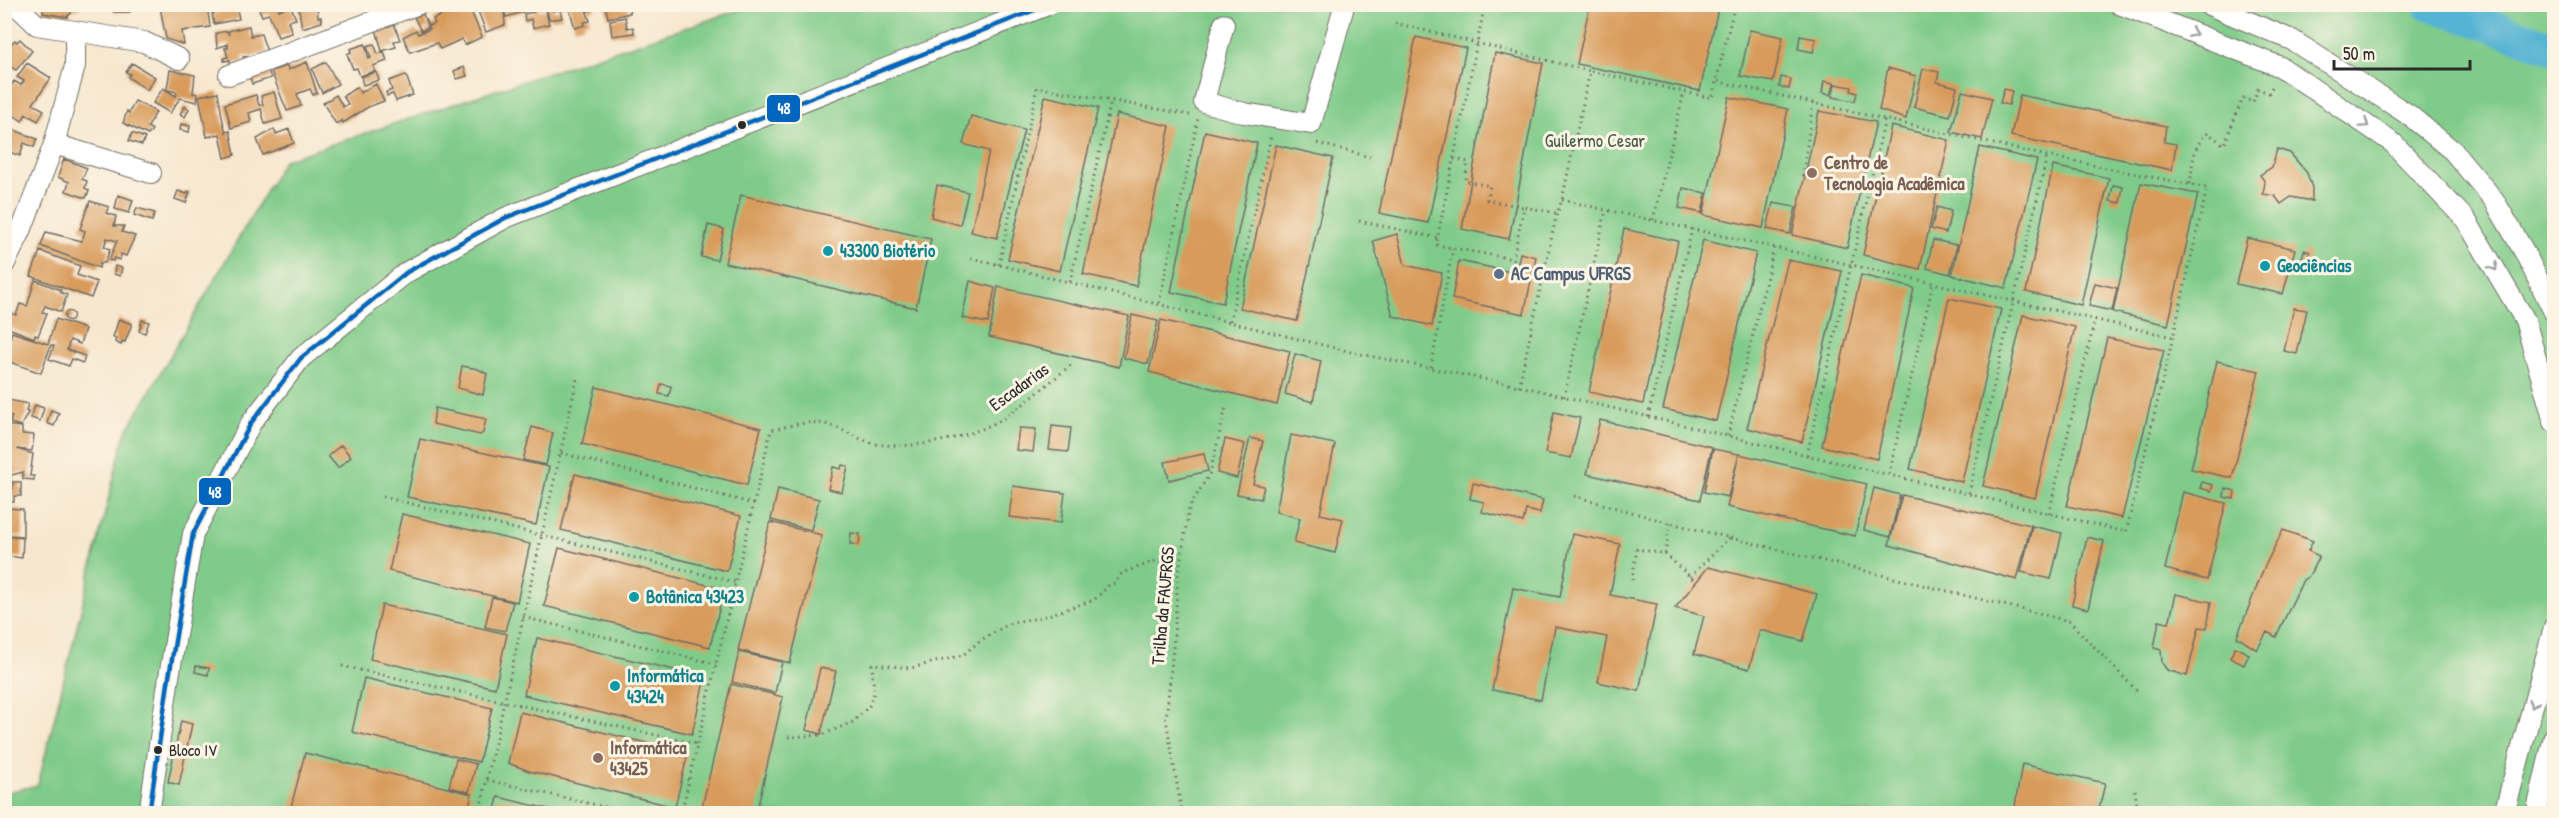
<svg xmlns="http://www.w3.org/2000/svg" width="2559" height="818" viewBox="0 0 2559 818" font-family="'Patrick Hand',sans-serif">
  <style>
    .green { fill: #7fcb89; stroke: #557b5a; stroke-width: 1.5 }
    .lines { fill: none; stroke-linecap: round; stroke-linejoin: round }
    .river { stroke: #54b3d3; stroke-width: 33 }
    .building { fill: #d89b5b }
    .minor-casing { stroke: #726d64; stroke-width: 22 }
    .path { stroke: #726d64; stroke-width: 3; stroke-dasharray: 1.5 4.5; stroke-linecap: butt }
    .minor { stroke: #fff; stroke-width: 20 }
    .bus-1-casing { stroke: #fcf5e5; stroke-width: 9 }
    .bus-1 { stroke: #0065bd; stroke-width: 4.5 }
    .oneway { stroke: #a0a0a0 }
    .bus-dot { fill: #2b2b2b; stroke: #fcf5e5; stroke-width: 2 }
    .education-dot { fill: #8d6e63; stroke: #fcf5e5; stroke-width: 2 }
    .culture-dot { fill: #0f9aa8; stroke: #fcf5e5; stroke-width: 2 }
    .service-dot { fill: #5c6f8a; stroke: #fcf5e5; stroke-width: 2 }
    .labels { text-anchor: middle; stroke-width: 6; stroke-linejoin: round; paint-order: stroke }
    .bus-label { font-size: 16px; fill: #2b2b2b; stroke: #fcf5e5; text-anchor: start }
    .park-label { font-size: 18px; fill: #445b47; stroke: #fcf5e5 }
    .education-label { font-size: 18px; font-weight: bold; fill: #785e54; stroke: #fcf5e5; text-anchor: start }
    .culture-label { font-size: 18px; font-weight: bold; fill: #0d838f; stroke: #fcf5e5; text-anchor: start }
    .service-label { font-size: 18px; font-weight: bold; fill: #4e5e75; stroke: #fcf5e5; text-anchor: start }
    .street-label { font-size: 18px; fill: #2b2b2b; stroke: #fcf5e5 }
    .line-badge { stroke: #fcf5e5; stroke-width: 2 }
    .badge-label { font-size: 16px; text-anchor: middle; font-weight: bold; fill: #fff }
  </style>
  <rect width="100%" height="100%" fill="#fcf5e5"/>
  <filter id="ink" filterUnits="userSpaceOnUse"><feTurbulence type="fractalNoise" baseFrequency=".0167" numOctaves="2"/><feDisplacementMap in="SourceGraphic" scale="12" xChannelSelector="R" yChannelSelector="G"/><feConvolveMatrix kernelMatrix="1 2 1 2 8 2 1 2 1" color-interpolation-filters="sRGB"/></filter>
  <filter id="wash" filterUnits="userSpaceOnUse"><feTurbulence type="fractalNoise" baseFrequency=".008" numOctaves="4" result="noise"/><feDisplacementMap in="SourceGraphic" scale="24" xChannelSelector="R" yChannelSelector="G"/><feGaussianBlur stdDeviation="1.35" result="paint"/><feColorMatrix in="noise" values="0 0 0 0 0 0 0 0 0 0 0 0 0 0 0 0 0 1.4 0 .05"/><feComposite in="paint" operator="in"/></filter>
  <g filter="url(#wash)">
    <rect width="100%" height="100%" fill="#f7e7cf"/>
    <!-- green -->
    <path class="green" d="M754,5H2554V813L5,814L4,793L38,785L124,436L284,160Z"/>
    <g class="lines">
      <!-- river -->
      <path class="river" d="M2429,4L2554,48"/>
    </g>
    <g id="blocks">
      <!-- building -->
      <path class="building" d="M43,4H80V9L71,10V14L68,15V17L43,13Z
        M113,4H128L130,12H114Z
        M179,4H207L210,27L182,31L184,45L166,39L160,7Z
        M228,4H236L239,19L214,24L212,14L221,12L219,6Z
        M257,4H277L279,10L291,6L296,19L288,21L292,33L278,37L269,14L262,16Z
        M298,4H317L318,17H321L322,22L302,28Z
        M446,4H468L482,37L465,45L462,39L440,49L437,43L410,52L403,37L416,30L418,34L430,29L429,27L421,31L414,17L423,14L428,26L435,23L433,19L442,15L440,9L447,6Z
        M480,4H501L502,7L503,4H538L539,10L545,9L549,24L533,28L531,19L525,21L524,14L534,12L533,9L506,17L504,11L505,25L486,32L478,11L482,10Z
        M545,4H567V6L552,8L553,11L560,9L562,18L554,19H549Z
        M568,4H584L590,21L584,22L585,25L575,28Z
        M586,4H594L595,9L588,11Z
        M605,4H628L630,13L608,18Z
        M1590,4H1719L1700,91L1577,64Z
        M625,17L627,28L633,27L634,33L612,36L610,20Z
        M394,24L400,40L394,41L396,47L382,51L376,29Z
        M249,26L251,36L261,34L267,52L251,57L243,56L244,60L241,62L230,64V60L224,61V58L228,57L225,48H228V44L217,48L216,33L227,31L229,35L228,31Z
        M1750,30L1783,37L1773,82L1740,76Z
        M1800,36L1816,39L1813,52L1798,49Z
        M1416,37L1466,48L1428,223L1379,213Z
        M20,39L32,51L16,70L4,62V51L15,40L17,42Z
        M365,44L369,59L371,58L367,46L374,44L378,54L384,52L387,61L373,66L375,71L360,76L357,68L353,69L347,54L351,52L350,49Z
        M1495,53L1543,63L1509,239L1462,229Z
        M307,62L317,93L313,95L310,89L297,94L301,106L287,111L271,71L287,66L288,70Z
        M326,62L338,84L322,93L312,69Z
        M27,63L51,78L33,104L44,110L38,121L26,114L22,121L12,114L8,120L4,118V96L14,81L21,85L24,81L17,77Z
        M132,63L155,77L147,90L128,77L130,74L126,72Z
        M464,67L467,76L457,79L454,71Z
        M1888,68L1916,76L1906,119L1879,110Z
        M1923,69L1939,72L1937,82L1957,87L1950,116L1914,107Z
        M170,70L195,75L193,93L198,94L197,102L180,98L170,113L153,103L163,88L176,96L177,92L167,90V88Z
        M268,70L271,78L252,84L249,74Z
        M376,72L379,80L363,85L361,77Z
        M406,75L413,95L396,101L393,94L387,96L386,92L392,90L389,81Z
        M1781,77L1791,79L1789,89L1779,87Z
        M1824,81L1834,83L1830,95L1822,93Z
        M376,84L384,101L368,107L343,123L342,120L336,124L323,103L336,95L343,107L348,104L343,96L357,87L360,93Z
        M1835,84L1852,87L1851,91L1857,93L1855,101L1832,97Z
        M2004,89L2012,91L2009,105L2000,103Z
        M1962,91L1992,98L1982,139L1951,132Z
        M218,92L223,122L226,132L230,131L235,155L225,158L220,134L207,137L199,96Z
        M274,92L282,119L265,124L261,109L249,113L251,122L231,128L225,104L256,95L259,105H263L261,96Z
        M2020,95L2166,126L2164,142L2176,144L2172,170L2011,136Z
        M1045,96L1098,108L1060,271L1008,259Z
        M1729,97L1788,109L1763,228L1703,215Z
        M135,101L156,112L148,127L152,130L148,135L123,123L127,111L129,113Z
        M185,106L189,109L185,117L180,114Z
        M1819,111L1876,122L1847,248L1792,235Z
        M1117,114L1170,126L1136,286L1083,274Z
        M971,116L1024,130L997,238L971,232L989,151L963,144Z
        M181,124L190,126L189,132L180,130Z
        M4,126L37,139L34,147L24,143L20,156L4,150Z
        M1891,126L1949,140L1920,269L1863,255Z
        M274,129L276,134L289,129L294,143L263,155L257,139Z
        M1205,131L1257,143L1223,303L1171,292Z
        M132,133L145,138L142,145L129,141Z
        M1276,145L1333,158L1297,321L1240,308Z
        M1980,147L2037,160L2006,288L1952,275Z
        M2277,149L2290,153L2307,173L2312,188V201L2291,197L2281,204L2275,196L2263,194L2265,182L2260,175L2272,167Z
        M64,159L87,168L82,179L87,181L85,188L89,190L86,198L66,191L69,182L58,177Z
        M2053,166L2109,178L2081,305L2026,292Z
        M2141,183L2198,194L2168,325L2113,312Z
        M937,185L968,192L960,225L931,217Z
        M2113,185L2123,187L2120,203L2110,201Z
        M1683,188L1706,193L1702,213L1679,208Z
        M178,191L187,194L188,191L190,192L186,203L175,199Z
        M118,195L133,200L129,213L115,209Z
        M741,195L931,239L916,308L725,263Z
        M90,201L109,207L106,213L116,216L114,226H124L122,232L135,236L126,256L121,254L120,260L114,258L113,261L109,260L117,241L107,238L104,247L110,249L105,263H100L99,268L41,246L46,232L82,241L85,231L80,229Z
        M1773,203L1796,207L1790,234L1767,229Z
        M1937,207L1951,211L1946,233L1931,229Z
        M137,208L155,213L152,221L134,215Z
        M708,225L724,229L717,260L701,257Z
        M1624,229L1678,241L1643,404L1589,392Z
        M1397,234L1405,265L1442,273L1432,326L1393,316L1373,241Z
        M2247,238L2295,249L2283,294L2236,284Z
        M1703,240L1756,253L1716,421L1663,409Z
        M1933,240L1957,245L1950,274L1927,268Z
        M2304,250L2310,252L2306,268L2300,266Z
        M40,251L80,266L77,275L97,282L91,298L31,276Z
        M1520,253L1536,257L1524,314L1452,299L1459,261L1516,273Z
        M1788,260L1842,271L1802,442L1747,428Z
        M115,266L122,268L120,276L114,274Z
        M1861,275L1914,288L1877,459L1822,446Z
        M35,280L61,290L60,292L67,295L61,312L45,306L42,312L47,313L38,336L35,335L34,338L11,329L4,323L9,312L16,315L20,304L27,306Z
        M970,281L995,288L988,323L962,318Z
        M2095,283L2117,288L2112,311L2089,306Z
        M998,287L1129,316L1119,367L989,337Z
        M1949,298L2001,309L1962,482L1910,469Z
        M2294,308L2307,310L2297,354L2284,351Z
        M64.5 316a4.5 4.5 0 1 1 9 0a4.5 4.5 0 1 1-9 0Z
        M1132,315L1158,321L1148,364L1124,358Z
        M2023,315L2075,327L2035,498L1983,486Z
        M56,319L85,329L80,344L70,340L67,350L85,356L83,363L72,359L69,366L49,359L54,346L51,345L41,373L4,360L12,332L48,344Z
        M119,319L132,324L125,342L123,341L121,345L115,342L116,338L113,337Z
        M142,320L149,322L145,333L139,331Z
        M1161,320L1290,351L1277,405L1149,372Z
        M2107,338L2164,350L2122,518L2067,506Z
        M1295,354L1321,361L1313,402L1285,394Z
        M2217,361L2259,371L2232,478L2191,469Z
        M462,366L478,369L487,374L483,395L458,388Z
        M661,384L671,386L669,396L659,394Z
        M596,387L761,428L747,485L582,444Z
        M4,399L28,404L26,411L28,412L21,426L10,423L12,416L4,414Z
        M35,405L44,408L40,421L31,418Z
        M435,408L486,419L483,433L480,435L433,424Z
        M51,410L59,413L54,426L47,423Z
        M1554,412L1580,418L1571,458L1545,453Z
        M1600,420L1712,447L1700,500L1587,474Z
        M5,425L22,427V434L34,435L32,451L17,449L33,454L30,476H34V480L23,479V472L8,476V473H4V449H9L5,448Z
        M1052,426L1071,428L1068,452L1049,450Z
        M532,427L553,433L546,465L523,460Z
        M1019,428L1036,429L1033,452L1016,450Z
        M1291,435L1335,444L1320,514L1343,519L1335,553L1294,543L1300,518L1276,512Z
        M1250,438L1263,441L1253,484L1264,486L1261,499L1237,494Z
        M420,439L549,467L536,525L407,497Z
        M1225,439L1245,444L1237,478L1217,473Z
        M341,445L351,457L338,468L328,456Z
        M1713,449L1739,454L1728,497L1704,492Z
        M1204,454L1208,471L1169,480L1165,462Z
        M1739,454L1867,484L1855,536L1727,507Z
        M842,465L848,466L842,492L828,489L833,467L841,469Z
        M575,474L741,516L727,571L561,530Z
        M11,477V489H13V482H21V496H14V502H4V478Z
        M2202,482L2213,485L2211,491L2200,488Z
        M1473,483L1543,500L1540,513L1526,510L1523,522L1482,512L1484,502L1470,499Z
        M1013,486L1065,493L1061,523L1009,517Z
        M1874,488L1900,495L1890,537L1864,530Z
        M2225,488L2235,491L2234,499L2224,497Z
        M778,489L819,499L811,530L771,520Z
        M2183,492L2226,503L2207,580L2165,569Z
        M1902,495L2031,525L2017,580L1889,545Z
        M4,508L23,509V536L4,535Z
        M402,514L530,544L517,602L389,571Z
        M770,522L822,535L790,663L738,650Z
        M2032,526L2062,533L2051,579L2021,572Z
        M2283,530L2313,541L2308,551L2319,556L2309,576L2303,580L2276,637L2267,632L2257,650L2237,637L2264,568Z
        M851,533L860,534L859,545L850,544Z
        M1572,534L1620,544L1610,595L1657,604L1639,691L1598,682L1607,637L1555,627L1541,700L1492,690L1513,588L1560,597Z
        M4,536L23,538L22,558L7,556L6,567H4Z
        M2087,537L2104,541L2088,609L2072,605Z
        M559,548L724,589L710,647L544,606Z
        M1708,567L1817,594L1803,641L1760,630L1749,669L1694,654L1704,616L1675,608Z
        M2176,594L2211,602L2207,628L2199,627L2187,676L2167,670L2162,663L2161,650L2154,648L2159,621L2169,623Z
        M492,597L513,602L505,631L485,627Z
        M382,605L507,634L495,688L370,659Z
        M537,638L705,677L692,734L524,695Z
        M2235,647L2249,654L2244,665L2230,658Z
        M739,652L782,662L775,693L732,682Z
        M196,666L209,668L208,675L195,672Z
        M820,668L836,671L821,734L806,730Z
        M364,678L492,708L479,762L352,732Z
        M731,684L783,697L756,814H712L701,811Z
        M520,712L688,753L675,807L529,771L508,763Z
        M181,721L192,724L179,785L168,782Z
        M305,753L472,794L467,814H318L291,807Z
        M456,759L476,764L469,792L449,787Z
        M2022,764L2105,783L2098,814L2014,812Z
        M498,797L565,813V814H494Z"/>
    </g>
  </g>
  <g filter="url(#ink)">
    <use href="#blocks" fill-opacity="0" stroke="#726d64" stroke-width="1.5"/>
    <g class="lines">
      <defs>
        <path id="minor" d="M15,4L37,25L144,42L179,59
          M2119,4L2281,67L2393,143L2466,220L2525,320L2554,422
          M2207,4L2292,40L2409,115L2453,151L2494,200L2525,253L2554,312
          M1224,24L1204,102L1244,113L1311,124L1343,10
          M229,75L419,4
          M54,144L151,173
          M4,265L21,231L54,144L75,66V32
          M149,814L168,683L193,534L251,423L301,358L407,272L505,218L1050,4
          M2504,814L2554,627
          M2536,814L2554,737"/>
      </defs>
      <!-- minor casing -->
      <use href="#minor" class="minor-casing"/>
      <!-- path -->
      <path class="path" d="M1485,4L1436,245L1513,259L1524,207L1557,213L1562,200L1590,71L1712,98L1735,4
        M1395,23L1590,71
        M1317,143L1370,157
        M1454,159L1468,162L1465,181L1490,186L1487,200L1524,207
        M1803,176L1813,102
        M2190,184C2193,165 2192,145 2208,133L2224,145L2243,98L2253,102L2258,89L2269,93L2273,85
        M1562,200L2173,337L2207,188L2047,156L1716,81
        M1653,220L1684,92
        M1359,221L1438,238
        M971,258L1355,353L1533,389L2126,532L2173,337
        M999,265L1037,87L1190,115
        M1070,282L1111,101
        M1159,303L1198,119
        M1230,321L1271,136
        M1431,367L1453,248
        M1519,386L1557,213
        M1564,397L1606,210
        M1648,417L1692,229
        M1728,436L1774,248
        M561,453L754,504
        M1807,455L1885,119
        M1889,474L1933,283
        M1969,493L2047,156
        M1574,496L1670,523L2069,621L2137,691
        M383,497L735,582
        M2049,513L2095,320
        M1665,554L1696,582
        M1690,577L1729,538
        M1632,580L1637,549L1665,554L1670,523
        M523,617L716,664
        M342,666L697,744
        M788,737L822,735L853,722L869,706L874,693L872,664L911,668L963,655L981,640L1012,622L1039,618L1094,600L1109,585L1115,583L1122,573L1181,552
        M681,778L689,780
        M487,780L636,814
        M2135,790L2138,814
        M268,811L276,814
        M479,814L577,379
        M681,814L771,430C789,426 807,420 825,424C843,428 858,440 876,444C915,450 971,438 1004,418C1028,402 1050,382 1072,364
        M1182,814L1166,719L1174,638L1178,576L1189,508L1210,473L1226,407"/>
      <!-- minor -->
      <use href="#minor" class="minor"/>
      <defs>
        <path id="bus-1" d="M149,814L168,683L193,534L251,423L301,358L407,272L505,218L1050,4"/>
      </defs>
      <!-- bus-1 casing -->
      <use href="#bus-1" class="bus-1-casing"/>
      <!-- bus-1 -->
      <use href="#bus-1" class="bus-1"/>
    </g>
    <!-- one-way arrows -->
    <defs><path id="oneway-chevron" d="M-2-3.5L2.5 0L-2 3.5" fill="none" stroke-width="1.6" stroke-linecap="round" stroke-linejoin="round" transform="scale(1.5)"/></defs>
    <g class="oneway">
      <use href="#oneway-chevron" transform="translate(2193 33) rotate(21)"/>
      <use href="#oneway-chevron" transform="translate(2365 124) rotate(34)"/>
      <use href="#oneway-chevron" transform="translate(2494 267) rotate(59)"/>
      <use href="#oneway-chevron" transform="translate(2533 704) rotate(105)"/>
    </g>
  </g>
  <!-- markers -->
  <g class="bus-dot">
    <circle cx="742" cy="125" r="5"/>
    <circle cx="158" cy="750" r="5"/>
  </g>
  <g class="education-dot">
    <circle cx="1812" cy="173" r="6"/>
    <circle cx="598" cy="758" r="6"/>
  </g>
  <g class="culture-dot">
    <circle cx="828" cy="251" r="6"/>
    <circle cx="2265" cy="266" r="6"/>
    <circle cx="634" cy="597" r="6"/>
    <circle cx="615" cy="686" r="6"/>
  </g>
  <circle class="service-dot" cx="1499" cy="274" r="6"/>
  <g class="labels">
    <!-- bus labels -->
    <g class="bus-label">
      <text x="169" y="756">Bloco IV</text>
    </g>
    <!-- park labels -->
    <g class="park-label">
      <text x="1595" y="147">Guilermo Cesar</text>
    </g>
    <!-- education labels -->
    <g class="education-label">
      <text x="1824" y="169">Centro de<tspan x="1824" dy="21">Tecnologia Acadêmica</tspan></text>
      <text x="610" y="754">Informática<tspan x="610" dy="21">43425</tspan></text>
    </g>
    <!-- culture labels -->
    <g class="culture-label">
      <text x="840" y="257">43300 Biotério</text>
      <text x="2277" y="272">Geociências</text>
      <text x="646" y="603">Botânica 43423</text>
      <text x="627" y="682">Informática<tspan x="627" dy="21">43424</tspan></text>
    </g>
    <!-- service labels -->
    <g class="service-label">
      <text x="1511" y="280">AC Campus UFRGS</text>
    </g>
    <!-- street labels -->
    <g class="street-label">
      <text transform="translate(1019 387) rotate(-36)" y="6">Escadarias</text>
      <text transform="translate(1163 606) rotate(-85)" y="6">Trilha da FAUFRGS</text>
    </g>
  </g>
  <g class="line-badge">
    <rect x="766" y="94" width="35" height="29" rx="6" fill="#0065bd"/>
    <rect x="198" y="477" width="34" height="29" rx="6" fill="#0065bd"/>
  </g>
  <g class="badge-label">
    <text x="784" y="114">48</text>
    <text x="215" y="498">48</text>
  </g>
  <!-- margin -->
  <rect width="2559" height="818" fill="none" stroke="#fcf5e5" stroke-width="24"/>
  <!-- scale -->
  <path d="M2334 60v9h136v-9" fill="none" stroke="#2b2b2b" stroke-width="3"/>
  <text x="2343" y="60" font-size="18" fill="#2b2b2b" stroke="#fcf5e5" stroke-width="4.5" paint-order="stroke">50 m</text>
</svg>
